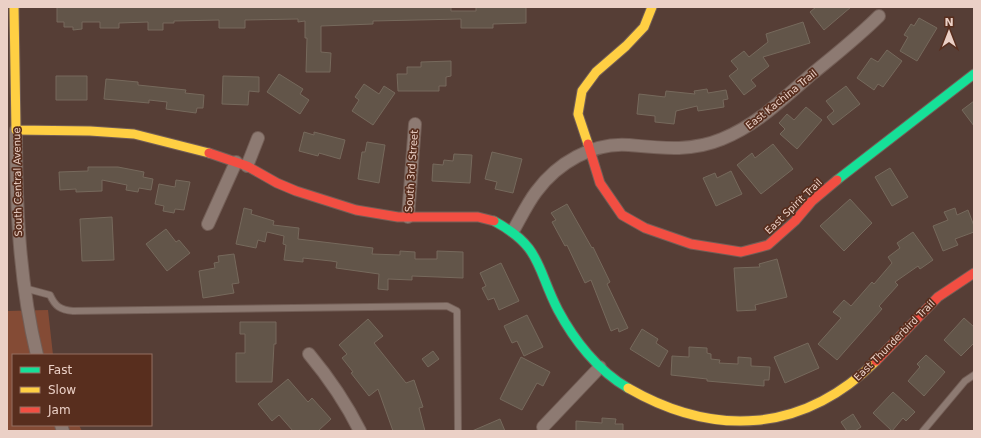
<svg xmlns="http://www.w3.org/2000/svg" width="981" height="438" viewBox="0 0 981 438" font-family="'DejaVu Sans',sans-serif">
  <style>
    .green { fill: #844b35 }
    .building { fill: #625549; stroke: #76695c }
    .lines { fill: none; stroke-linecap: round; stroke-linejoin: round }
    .lane-casing { stroke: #735e56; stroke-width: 8 }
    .street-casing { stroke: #735e56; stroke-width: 14 }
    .fast-casing { stroke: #735e56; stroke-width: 11 }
    .slow-casing { stroke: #735e56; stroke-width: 11 }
    .jam-casing { stroke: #735e56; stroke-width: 11 }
    .lane { stroke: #8d7a72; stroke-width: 6 }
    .street { stroke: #8d7a72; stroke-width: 12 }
    .fast { stroke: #16e098; stroke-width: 9 }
    .slow { stroke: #ffcf43; stroke-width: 9 }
    .jam { stroke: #f24e42; stroke-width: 9 }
    .labels { text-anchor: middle; stroke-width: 3.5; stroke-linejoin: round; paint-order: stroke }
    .street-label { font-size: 10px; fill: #ebd0c6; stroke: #582e1e }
  </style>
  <rect width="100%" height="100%" fill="#563e36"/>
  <!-- green -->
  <path class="green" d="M48,310L53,355H13V425H79L82,431H7V311Z"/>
  <!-- building -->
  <path class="building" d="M57,7H451V11H476V7H526V23L493,24V28H461V19L373,21V24L321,26V52L331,53L330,72H306L307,38H305V21L298,22V19L245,20V28H219V20L174,21V23H163V30H148V22L119,23V28H100V22H82V29L73,30V27H64V22H57Z
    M816,7H851L824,30L810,12Z
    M919,18L937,28L917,61L900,51L908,37L904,35L911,24L914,26Z
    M803,22L810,43L763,57L769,66L751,80L756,86L744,95L729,76L738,69L731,61L744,51L749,57L768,42L766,34Z
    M887,50L902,61L883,87L878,84L874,90L857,78L871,58L878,62Z
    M451,61V76L446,77V86H439V91H398L397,74H407V67H421V62Z
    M279,74L303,89L300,94L309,100L300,114L267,92Z
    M56,76H87V100H56Z
    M223,76L259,77V92L249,91L248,105L222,104Z
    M106,79L138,82V85L186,90L185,93L204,95L203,108H197L196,113L166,109L167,102L149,100V103L104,99Z
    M364,84L379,94L384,86L395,93L373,125L352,111L359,100L355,97Z
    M846,86L860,104L833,125L827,117L834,111L826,101Z
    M707,89L708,93L726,90L728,99L723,100L724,107L698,111L697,106L676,111L674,124L655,122V116L637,114L639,94L665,97L666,91L695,94L694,91Z
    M974,101V126L962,110Z
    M806,107L822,120L797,149L780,134L785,129L779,123L787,114L794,120Z
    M304,132L314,135V132L345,140L340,159L319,153L318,156L299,151Z
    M367,142L385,145L379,183L358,179L362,152H365Z
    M773,144L793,169L761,194L737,165L752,153L755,158Z
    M492,152L522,159L513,193L495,189L497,182L485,179Z
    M454,154L472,155L470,183L432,181L433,164L443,165L444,160L453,161Z
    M88,167H118L144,172L143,177L153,179L151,190L139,188L138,192L126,190L127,185L102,180V191L76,192V189L60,190L59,172L88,171Z
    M890,168L908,197L892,206L875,177Z
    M731,171L742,194L716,206L703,178L715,173L717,178Z
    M176,180L190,182L184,210L175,209L174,213L163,211L164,206L155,204L159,184L175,187Z
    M850,199L872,223L844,251L820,226Z
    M567,204L592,248L593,247L610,282L607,284L628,328L619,332L618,328L611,331L591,280L585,283L567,245L565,246L552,222L556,220L551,213Z
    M244,208L252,210L251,214L274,221L273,225L299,228L298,239L373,248L372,254L400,255V251L415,252V259H437V251L463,252V278L412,276V280L388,279V290L378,289L379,274L336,268L337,262L331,261L303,258V262L284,260L286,245L283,244L284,236L267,232L265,242L258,240L256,248L236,244Z
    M955,208L957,215L968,210L974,226V232L955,239L958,245L943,251L933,226L948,220L944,212Z
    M112,217L114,260L82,261L80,219Z
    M166,229L176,242L179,240L190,253L167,271L146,244Z
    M913,232L933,260L920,269L918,266L895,282L898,285L879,306L882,309L837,360L818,344L841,318L833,312L844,300L851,306L872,282L874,284L892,263L888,257L900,248L897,243Z
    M234,254L239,283L232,284L234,293L203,298L199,271L215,268L214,263L219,262L218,256Z
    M777,259L787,297L755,305L756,310L737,311L734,268L760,267L759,264Z
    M501,263L519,301L499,310L494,298L488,300L482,288L486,286L480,273Z
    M527,315L543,347L524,356L517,341L512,343L504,326Z
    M964,318L974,327V343L961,356L944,340Z
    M368,319L383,336L374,343L406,383L414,380L423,407L419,408L425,431H393L378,389L369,396L351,373L353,372L342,358L347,354L339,345Z
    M240,322H276V344H274L272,382H236V353H245V334H240Z
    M642,329L658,339L656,343L668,351L659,367L630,349Z
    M808,343L819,368L785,383L774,357Z
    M689,347L707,348V353L711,354V359L720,360L719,363L738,364V357L751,358V366L770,367L769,380H764V386L707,381V379L671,375L672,356L689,357Z
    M433,351L439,359L428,367L422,359Z
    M926,355L945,372L924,396L908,381L920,367L917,364Z
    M521,357L550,372L543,386L537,383L522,410L500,399Z
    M288,379L308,402L312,398L331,419L318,431H293L279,415L272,421L258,404Z
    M893,392L915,412L906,421L903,418L892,431L873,413Z
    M853,414L861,427L855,431H847L841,422Z
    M602,418L616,419L615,424H623V431H576V421L602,423Z
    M500,419L505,431H472Z"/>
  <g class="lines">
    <defs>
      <path id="lane" d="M24,288L50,295C55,306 60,310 73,311L447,306L457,311L458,431
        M923,431L965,381L974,375"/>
      <path id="street" d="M16,130C16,206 19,281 37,355
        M247,166L258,138
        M408,217L415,124
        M208,224L236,162
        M513,231C520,219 527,204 536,192C557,163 593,142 629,145C661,148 691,152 722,139C757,125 784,98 812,74C835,55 858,37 879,16
        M309,354C329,378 346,403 360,431
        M61,425L63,431
        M543,427L600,367"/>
      <path id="fast" d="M837,180L974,74
        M494,221C542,247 536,267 558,310C574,340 598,371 628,388"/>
      <path id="slow" d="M14,7L16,130L90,131L134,134L209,153
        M588,144L578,114L582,91L596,72L626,46L644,27L652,7
        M628,388C715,438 803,433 876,361"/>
      <path id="jam" d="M588,144L600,183L622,215L645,228L691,244L741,252L768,245L795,221L812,201L837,180
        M209,153L247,166L277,183L296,191L356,210L398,217H478L494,221
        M876,361L938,297L974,273"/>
    </defs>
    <!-- lane casing -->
    <use href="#lane" class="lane-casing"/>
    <!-- street casing -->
    <use href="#street" class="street-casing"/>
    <!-- fast casing -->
    <use href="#fast" class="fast-casing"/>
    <!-- slow casing -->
    <use href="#slow" class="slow-casing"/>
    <!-- jam casing -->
    <use href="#jam" class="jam-casing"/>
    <!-- lane -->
    <use href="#lane" class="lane"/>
    <!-- street -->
    <use href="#street" class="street"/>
    <!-- fast -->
    <use href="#fast" class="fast"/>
    <!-- slow -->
    <use href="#slow" class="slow"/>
    <!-- jam -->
    <use href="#jam" class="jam"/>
  </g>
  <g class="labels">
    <!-- street labels -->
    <g class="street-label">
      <text transform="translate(781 99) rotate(-39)" y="4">East Kachina Trail</text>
      <text transform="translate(411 171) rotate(-86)" y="4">South 3rd Street</text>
      <text transform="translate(17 182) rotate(-91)" y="4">South Central Avenue</text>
      <text transform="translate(793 206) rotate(-44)" y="4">East Spirit Trail</text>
      <text transform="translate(894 340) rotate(-45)" y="4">East Thunderbird Trail</text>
    </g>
  </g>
  <!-- border -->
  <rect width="981" height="438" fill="none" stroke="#ebd0c6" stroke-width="16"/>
  <!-- legend -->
  <rect x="12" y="354" width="140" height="72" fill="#582e1e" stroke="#936f61"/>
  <rect x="20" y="367" width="20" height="6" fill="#16e098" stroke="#936f61"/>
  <text x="48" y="374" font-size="12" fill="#ebd0c6">Fast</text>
  <rect x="20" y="387" width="20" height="6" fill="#ffcf43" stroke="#936f61"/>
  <text x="48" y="394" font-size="12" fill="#ebd0c6">Slow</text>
  <rect x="20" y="407" width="20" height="6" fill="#f24e42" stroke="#936f61"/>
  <text x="48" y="414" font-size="12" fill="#ebd0c6">Jam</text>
  <!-- north arrow -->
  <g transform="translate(949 32)" stroke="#582e1e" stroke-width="3" paint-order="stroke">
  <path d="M0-3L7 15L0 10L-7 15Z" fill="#ebd0c6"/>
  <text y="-6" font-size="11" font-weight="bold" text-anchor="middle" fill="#ebd0c6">N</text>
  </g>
</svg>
